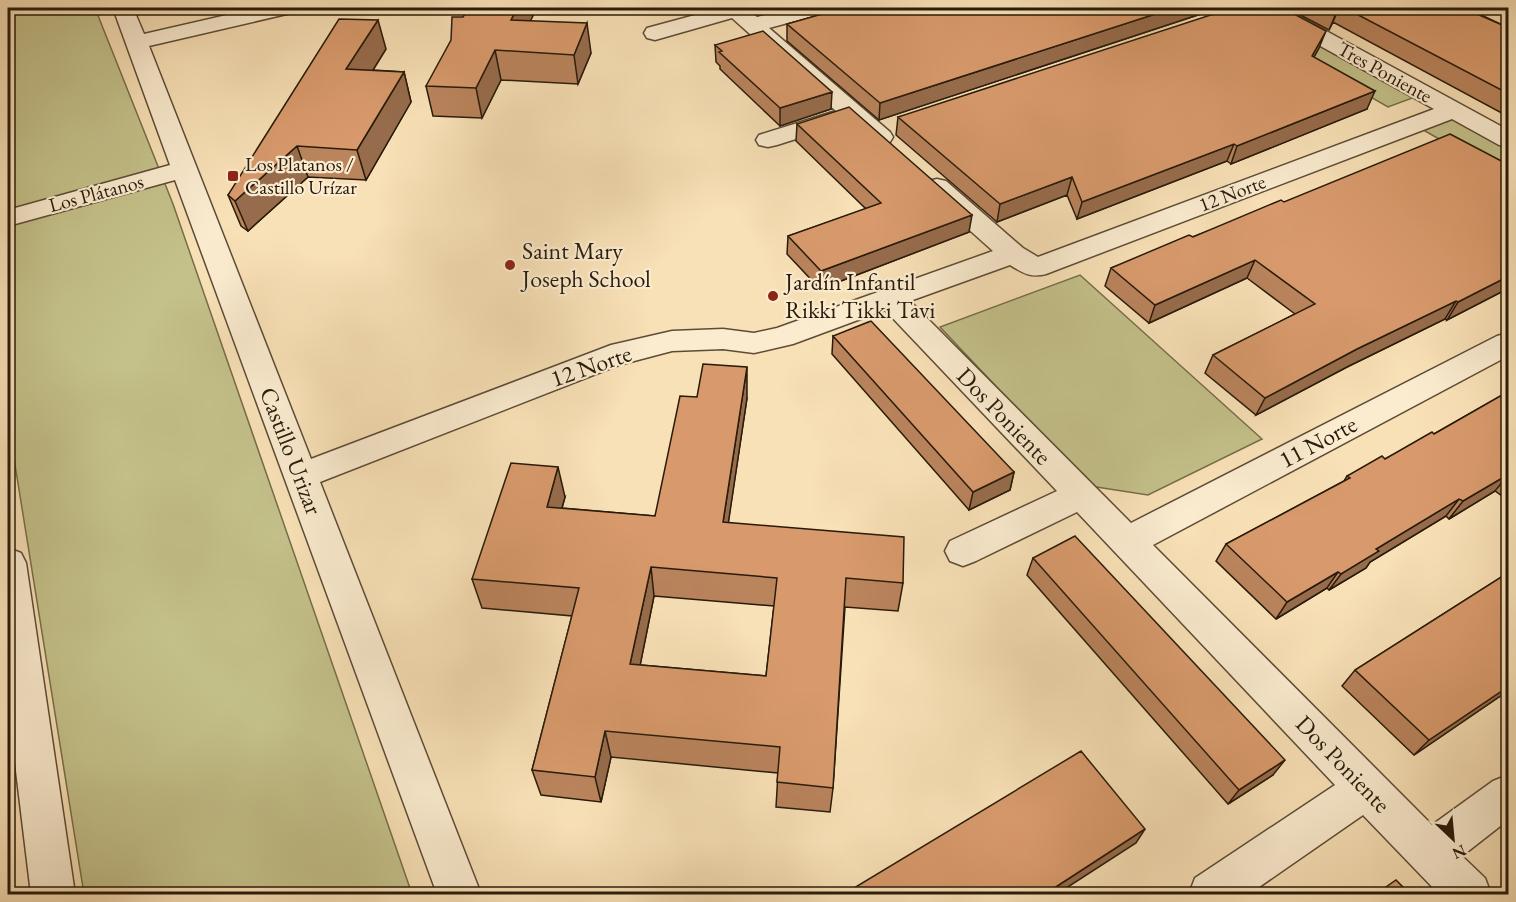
<svg xmlns="http://www.w3.org/2000/svg" width="1516" height="902" viewBox="0 0 1516 902" font-family="'EB Garamond',serif">
  <style>
    .green { fill: #c4c18a; stroke: #766e4a; stroke-width: 1.5 }
    .lines { fill: none; stroke-linecap: round; stroke-linejoin: round }
    .street-casing { stroke: #5c4c36; stroke-width: 3 }
    .street { fill: #fbecd0; fill-rule: evenodd }
    .wall { fill: #ba845d; stroke: #281b0b; stroke-width: 1.5; fill-rule: evenodd }
    .shaded-wall { fill: #976c4c; stroke: #281b0b; stroke-width: 1.5 }
    .building { fill: #d89a6c; stroke: #281b0b; stroke-width: 1.5; fill-rule: evenodd }
    .poi-dot { fill: #8f2418; stroke: #fbecd0; stroke-width: 2 }
    .labels { text-anchor: middle; stroke-width: 4.5; stroke-linejoin: round; paint-order: stroke }
    .far-street-label { font-size: 20px; fill: #281b0b; stroke: #fbecd0 }
    .far-poi-label { font-size: 20px; fill: #281b0b; stroke: #fbecd0; text-anchor: start }
    .poi-label { font-size: 24px; fill: #281b0b; stroke: #fbecd0; text-anchor: start }
    .street-label { font-size: 24px; fill: #281b0b; stroke: #fbecd0 }
  </style>
  <rect width="100%" height="100%" fill="#f9e1b7"/>
  <filter id="stains"><feTurbulence type="fractalNoise" baseFrequency=".00333" numOctaves="4"/><feColorMatrix values="0 0 0 0 .2 0 0 0 0 .09 0 0 0 0 .02 0 0 0 .5 -.17"/></filter>
  <radialGradient id="worn" r=".72"><stop offset=".6" stop-color="#630" stop-opacity="0"/><stop offset="1" stop-color="#630" stop-opacity=".3"/></radialGradient>
  <!-- green -->
  <path class="green" d="M8,8H95L173,204L412,894H84L8,421Z
    M1260,14L1418,96L1388,107L1238,21Z
    M1450,116L1508,148V179L1420,128Z
    M1080,275L1262,439L1148,495L1090,486L940,327Z"/>
  <g class="lines">
    <defs>
      <path id="street" d="M113,8H133L144,34L257,8H294L291,13L149,46L311,459L611,345L672,331L723,329L754,333L777,328L993,251L928,193L924,187L928,181L937,179L946,181L1023,248L1038,257L1434,109L1268,17L1252,13L1250,8H1284L1508,130V147L1499,145L1452,119L1046,274C1031,278 1023,273 1010,265L910,301L1131,523L1497,336L1508,333V356L1153,545L1432,825L1493,781L1508,775V820L1462,856L1485,878L1491,894H1439L1363,815L1249,894H1189L1195,878L1335,785L1077,512L976,561L963,566L950,561L945,551L950,541L1057,491L885,310L793,344L754,353L723,349L672,351L619,365L320,482L481,894H437L175,180L8,226V210L170,165Z
        M721,8H745L757,17L794,8H827L825,13L769,28L890,132L893,137L890,142C872,147 862,133 849,122L777,145L768,147L759,145L756,140L759,135L836,111L732,18L655,40L647,38L644,33L647,28Z
        M8,548L21,553L26,563L75,894H31L8,705Z"/>
    </defs>
    <!-- street casing -->
    <use href="#street" class="street-casing"/>
    <!-- street -->
    <use href="#street" class="street"/>
  </g>
  <!-- wall -->
  <path class="wall" d="M819,8H1219L879,120L787,41V24L819,15Z
    M1287,8H1469L1479,14L1509,28V117L1333,22L1329,30Z
    M530,21L591,53L578,84L501,80L482,118L433,116L426,86Z
    M715,45L831,109L780,126L720,69V66L716,62Z
    M1319,48L1314,57L1367,109L1231,164L1227,161L1077,219L1067,195L997,222L896,135L898,117Z
    M386,49L373,70L404,72L411,102L366,180L308,177L248,231L241,226L228,195Z
    M797,124L969,232L820,289L787,254L788,236L866,209L796,141Z
    M1284,202L1509,288L1447,320L1445,319L1347,367L1256,415L1205,373L1213,355L1295,314L1247,278L1149,323L1105,286L1111,268Z
    M833,336L1014,472L1010,490L969,510L832,354Z
    M1509,391V501L1495,491L1449,519L1446,516L1370,562L1366,568L1329,590L1327,588L1276,619L1216,561L1226,544L1344,481L1347,476L1385,459L1434,434Z
    M697,397L747,398L728,523L903,583L898,611L845,607L833,788L830,812L776,807L778,773L611,757L601,802L541,795L532,770L572,616L482,608L472,579L565,497L562,508L655,516ZM654,596L774,606L766,676L640,665Z
    M1033,558L1273,775L1228,804L1027,575Z
    M1509,572V690L1414,755L1342,686L1355,670Z"/>
  <!-- shaded-wall -->
  <path class="shaded-wall" d="M517,8H537L516,49L511,20Z
    M1174,8H1219L879,120L880,103Z
    M1339,8L1333,22L1329,30L1336,13Z
    M378,20L386,49L355,99L346,69Z
    M587,23L591,53L578,84L574,55Z
    M1326,31L1319,48L1305,73L1312,56Z
    M495,50L501,80L482,118L476,88Z
    M404,72L411,102L366,180L357,150Z
    M1375,91L1367,109L1231,164L1237,146Z
    M832,92L831,109L780,126V108Z
    M1234,144L1227,161L1077,219L1082,202Z
    M297,146L308,177L248,231L235,201Z
    M1072,177L1067,195L997,222L1000,204Z
    M972,215L969,232L820,289L821,271Z
    M1255,260L1247,278L1149,323L1155,305Z
    M1509,276V288L1447,320L1458,302Z
    M1456,301L1445,319L1347,367L1256,415L1265,398L1357,349Z
    M747,367V398L724,552L723,522Z
    M558,467L565,497L554,536L547,507Z
    M1014,472L1010,490L969,510L973,492Z
    M1509,474L1495,491L1449,519L1463,501Z
    M1459,499L1446,516L1370,562L1366,568L1329,590L1341,574L1376,549Z
    M651,567L654,596L635,691L630,664Z
    M1338,572L1327,588L1276,619L1287,602Z
    M1509,686V690L1414,755L1429,740Z
    M605,731L611,757L601,802L595,777Z
    M1285,760L1273,775L1228,804L1239,790Z
    M1145,829L1136,843L1057,894H1045Z"/>
  <!-- building -->
  <path class="building" d="M469,8H517L511,20L587,23L574,55L495,50L476,88L426,86L451,40L452,17H463Z
    M829,8H1174L880,103L787,24L833,11Z
    M1232,8H1283L1326,31L1312,56L1375,91L1237,146L1234,144L1082,202L1072,177L1000,204L898,117Z
    M1325,8H1339L1336,13Z
    M1345,8H1469L1480,13L1477,14L1509,28V94Z
    M339,19L378,20L346,69L404,72L357,150L297,146L235,201L228,195Z
    M763,31L832,92L780,108L719,52L722,51L715,45Z
    M849,107L972,215L821,271L788,236L881,203L797,124Z
    M1450,134L1509,165V276L1458,302L1456,301L1357,349L1265,398L1213,355L1315,304L1255,260L1155,305L1111,268L1189,235L1193,237L1281,200L1284,202Z
    M871,321L1014,472L973,492L833,336Z
    M703,364L747,367L723,522L904,537L903,583L846,578L833,788L777,782L780,747L605,731L595,777L532,770L579,588L472,579L511,463L558,467L547,507L655,516L680,396L697,397ZM651,567L777,578L766,676L630,664Z
    M1509,391V474L1463,501L1459,499L1376,549L1379,551L1341,574L1338,572L1287,602L1226,544L1350,478L1347,476L1382,456L1385,459L1432,432L1434,434Z
    M1075,536L1285,760L1239,790L1033,558Z
    M1509,572V686L1429,740L1355,670Z
    M1081,751L1145,829L1045,894H844Z
    M1396,880L1410,894H1376Z"/>
  <!-- markers -->
  <g class="poi-dot">
    <rect x="227" y="170" width="12" height="12" rx="3"/>
    <circle cx="510" cy="265" r="6"/>
    <circle cx="773" cy="296" r="6"/>
  </g>
  <g class="labels">
    <!-- far-street labels -->
    <g class="far-street-label">
      <text transform="translate(1385 72) rotate(29)" y="7">Tres Poniente</text>
      <text transform="translate(96 193) rotate(-15)" y="7">Los Plátanos</text>
      <text transform="translate(1232 193) rotate(-21)" y="7">12 Norte</text>
    </g>
    <!-- far-poi labels -->
    <g class="far-poi-label">
      <text x="245" y="171">Los Platanos /<tspan x="245" dy="23">Castillo Urízar</tspan></text>
    </g>
    <!-- poi labels -->
    <g class="poi-label">
      <text x="522" y="259">Saint Mary<tspan x="522" dy="28">Joseph School</tspan></text>
      <text x="785" y="290">Jardín Infantil<tspan x="785" dy="28">Rikki Tikki Tavi</tspan></text>
    </g>
    <!-- street labels -->
    <g class="street-label">
      <text transform="translate(591 366) rotate(-19)" y="8">12 Norte</text>
      <text transform="translate(1004 416) rotate(46)" y="8">Dos Poniente</text>
      <text transform="translate(1318 442) rotate(-28)" y="8">11 Norte</text>
      <text transform="translate(291 451) rotate(69)" y="8">Castillo Urizar</text>
      <text transform="translate(1343 764) rotate(46)" y="8">Dos Poniente</text>
    </g>
  </g>
  <!-- margin -->
  <rect width="1516" height="902" fill="none" stroke="#f9e1b7" stroke-width="30"/>
  <rect x="9" y="9" width="1498" height="884" fill="none" stroke="#281b0b" stroke-width="3"/>
  <rect x="15" y="15" width="1486" height="872" fill="none" stroke="#281b0b" stroke-width="1.5"/>
  <!-- north arrow -->
  <g transform="translate(1453 839) rotate(154)" stroke="#fbecd0" stroke-width="4.5" paint-order="stroke">
  <path d="M0-4.5L10 22L0 15L-10 22Z" fill="#281b0b"/>
  <text y="-9" font-size="16" font-weight="bold" text-anchor="middle" fill="#281b0b">N</text>
  </g>
  <rect width="100%" height="100%" filter="url(#stains)"/>
  <rect width="100%" height="100%" fill="url(#worn)"/>
</svg>
